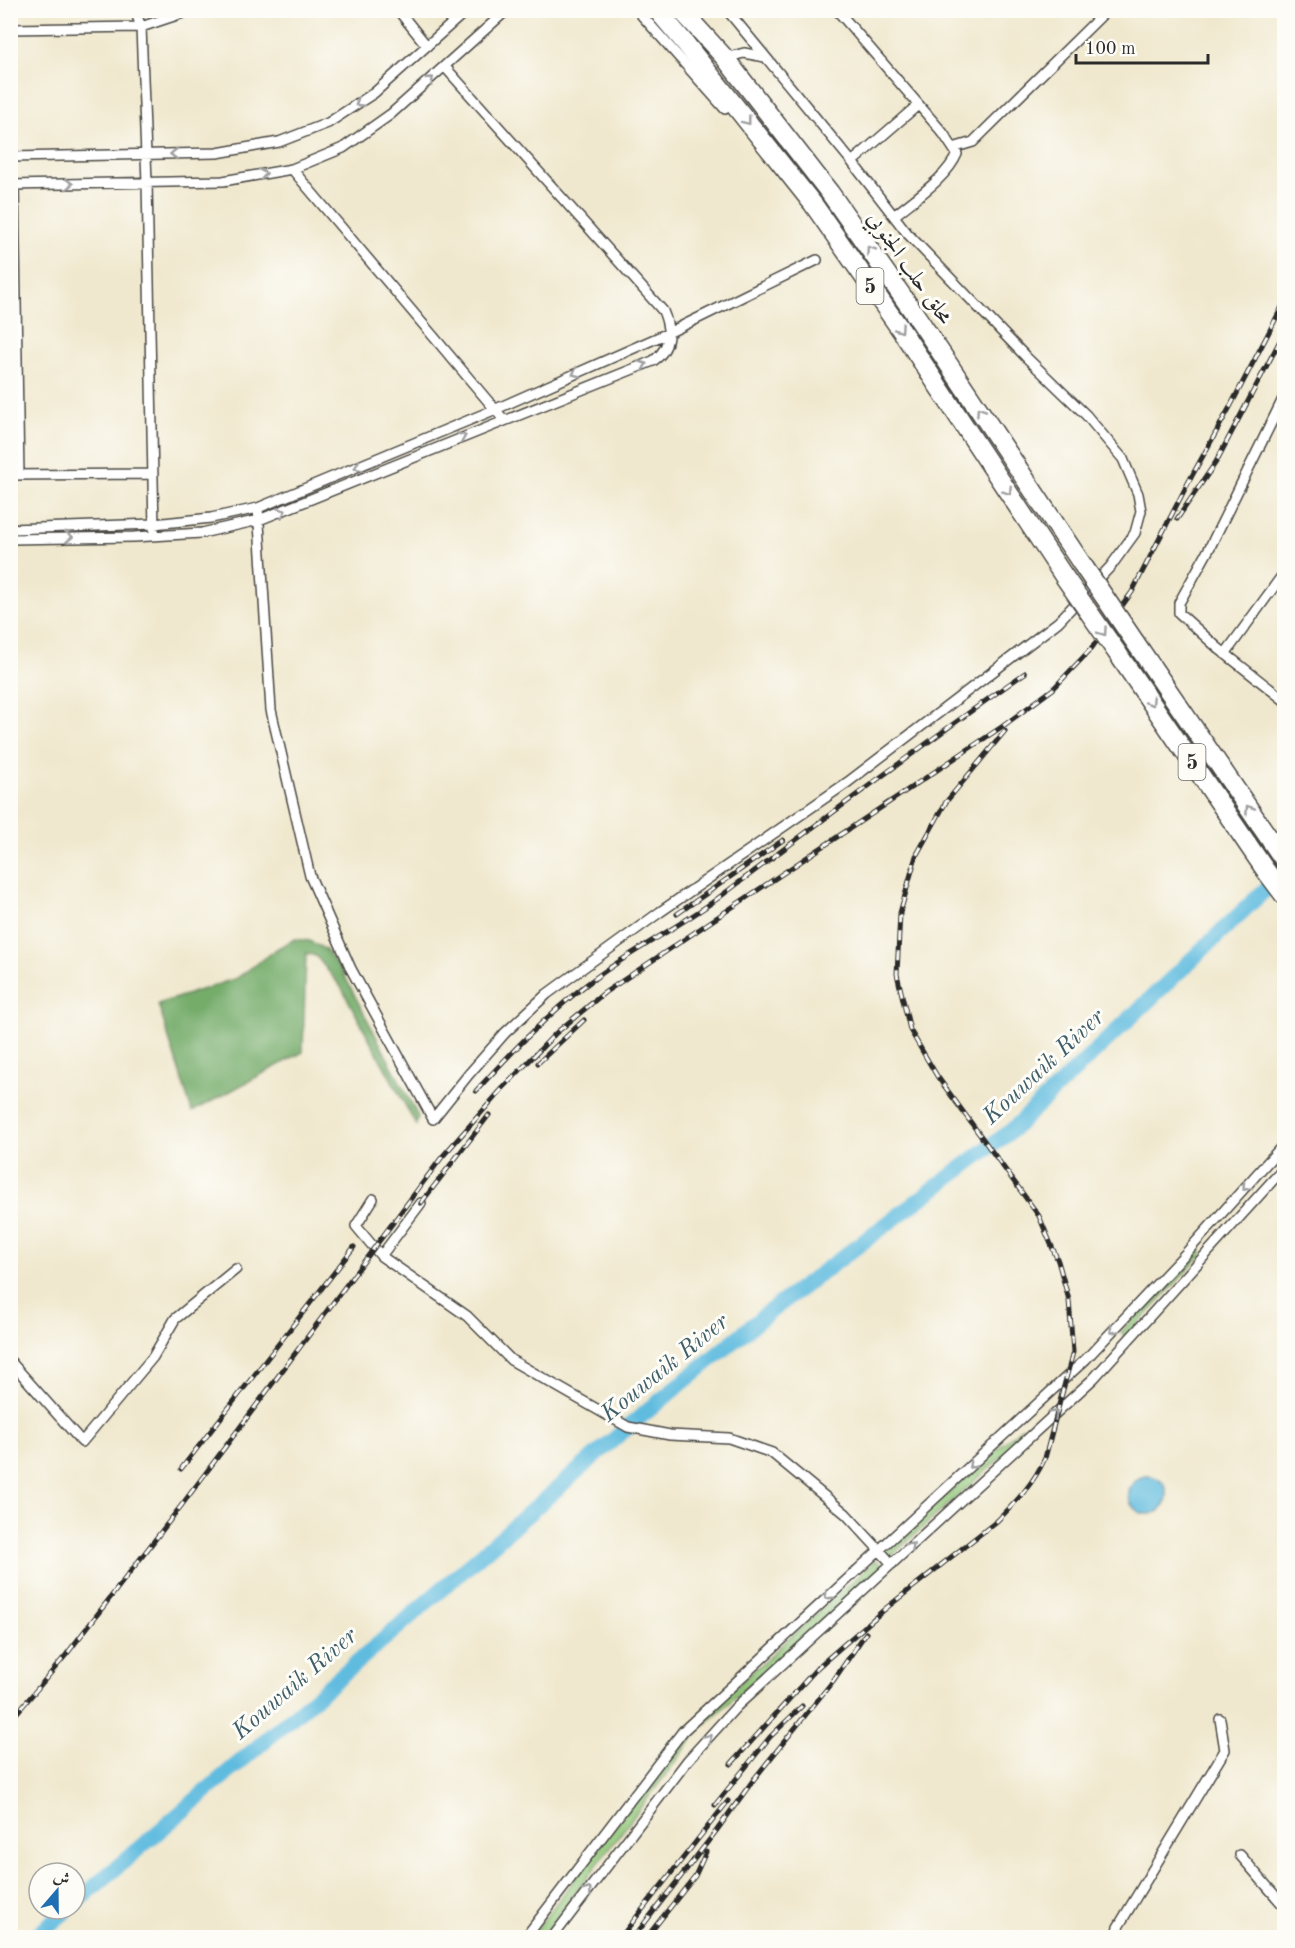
<svg xmlns="http://www.w3.org/2000/svg" width="1295" height="1948" viewBox="0 0 1295 1948" font-family="'Old Standard TT',Amiri,serif">
  <style>
    .green { fill: #92c87a; stroke: #5e7a52; stroke-width: 1.5 }
    .forest { fill: #75ac6a; stroke: #506c4a; stroke-width: 1.5 }
    .water { fill: #61bcdf; stroke: #467485; stroke-width: 1.5 }
    .lines { fill: none; stroke-linecap: round; stroke-linejoin: round }
    .river { stroke: #61bcdf; stroke-width: 16 }
    .street-casing { stroke: #494743; stroke-width: 12 }
    .highway-casing { stroke: #494743; stroke-width: 21 }
    .street { stroke: #fff; stroke-width: 9 }
    .highway { stroke: #fff; stroke-width: 18 }
    .rail-casing { stroke: #2b2b2b; stroke-width: 5 }
    .rail { stroke: #fdfcf7; stroke-width: 3; stroke-dasharray: 9; stroke-linecap: butt }
    .highway-bridge-casing { stroke: #494743; stroke-width: 21; stroke-linecap: butt }
    .highway-bridge { stroke: #fff; stroke-width: 18 }
    .oneway { stroke: #a0a0a0 }
    .labels { text-anchor: middle; stroke-width: 6; stroke-linejoin: round; paint-order: stroke }
    .shield { fill: #fdfcf7; stroke: #6a6a68; stroke-width: 1.5 }
    .shield-label { font-size: 21px; font-weight: bold; fill: #2b2b2b }
    .street-label { font-size: 22px; fill: #2b2b2b; stroke: #fdfcf7 }
    .water-label { font-size: 24px; font-style: italic; fill: #3e5e6a; stroke: #fdfcf7 }
  </style>
  <rect width="100%" height="100%" fill="#fdfcf7"/>
  <filter id="ink" filterUnits="userSpaceOnUse"><feTurbulence type="fractalNoise" baseFrequency=".0167" numOctaves="2"/><feDisplacementMap in="SourceGraphic" scale="12" xChannelSelector="R" yChannelSelector="G"/><feConvolveMatrix kernelMatrix="1 2 1 2 8 2 1 2 1" color-interpolation-filters="sRGB"/></filter>
  <filter id="wash" filterUnits="userSpaceOnUse"><feTurbulence type="fractalNoise" baseFrequency=".008" numOctaves="4" result="noise"/><feDisplacementMap in="SourceGraphic" scale="24" xChannelSelector="R" yChannelSelector="G"/><feGaussianBlur stdDeviation="1.35" result="paint"/><feColorMatrix in="noise" values="0 0 0 0 0 0 0 0 0 0 0 0 0 0 0 0 0 1.4 0 .05"/><feComposite in="paint" operator="in"/></filter>
  <g filter="url(#wash)">
    <rect width="100%" height="100%" fill="#f0e8ce"/>
    <!-- green -->
    <path class="green" d="M1197,1248L1203,1253L1126,1337L1121,1332Z
      M1022,1427L1028,1433L890,1557L885,1550Z
      M876,1560L882,1565L701,1728L542,1937L530,1938L677,1744L696,1723Z"/>
    <!-- forest -->
    <path class="forest" d="M295,939L310,941L326,950L343,973L418,1116L416,1125L341,987L316,956L306,953L303,1052L192,1112L158,1004L237,978L278,948Z"/>
    <!-- water -->
    <path class="water" d="M1129 1495a19 19 0 1 1 38 0a19 19 0 1 1-38 0Z"/>
    <g class="lines">
      <!-- river -->
      <path class="river" d="M75,1903L398,1627L628,1427L764,1316L1011,1131L1284,872
        M34,1938L68,1909"/>
    </g>
  </g>
  <g filter="url(#ink)">
    <g class="lines">
      <defs>
        <path id="street" d="M135,10L141,27L147,182L154,529
          M398,10L427,46
          M637,10L725,109
          M837,10L943,133L957,154C947,178 914,199 894,216
          M10,29L141,27L192,10
          M725,58L744,53L765,57
          M953,148L973,142L1107,10
          M10,157L217,153L279,142L328,123L374,93L467,10
          M852,162L918,105
          M292,169L504,420
          M10,185L223,181L292,169L343,148L391,114L507,10
          M14,185L19,475
          M1284,397L1209,549L1179,603V613L1218,648L1284,700
          M10,475L152,474
          M258,508L271,710L310,876L351,969L433,1119L469,1074L505,1033L547,994L660,912L848,782L1058,622L1111,566L1135,533L1141,511L1138,494L1123,459L1086,415L1027,358L907,233L852,162L727,10
          M10,529L154,524L211,518L258,508L496,409L668,333L817,260
          M10,539L134,537L202,533L259,520L653,361C671,349 671,330 663,311L445,67
          M1225,654L1284,573
          M373,1199L356,1226L381,1256L467,1316L511,1360L628,1427L670,1435L729,1438L772,1453L846,1514L892,1564
          M381,1256L421,1203
          M10,1361L82,1442L153,1357L175,1319L236,1269
          M1240,1855L1284,1906
          M525,1938L683,1731L1086,1359L1186,1253L1284,1144
          M552,1938L688,1760L737,1706L1094,1378L1284,1168
          M1115,1938L1118,1927L1225,1750L1220,1719"/>
        <path id="highway" d="M657,10L685,43L813,204L901,330L1063,575
          M681,10L725,58L830,193L919,320L1082,564
          M1135,642L1284,860
          M1118,654L1266,871L1284,895"/>
      </defs>
      <!-- street casing -->
      <use href="#street" class="street-casing"/>
      <!-- highway casing -->
      <use href="#highway" class="highway-casing"/>
      <!-- street -->
      <use href="#street" class="street"/>
      <!-- highway -->
      <use href="#highway" class="highway"/>
      <defs>
        <path id="rail" d="M1177,519L1216,462L1284,333
          M677,914L783,840
          M538,1063L584,1020
          M476,1091C508,1056 540,1022 577,992C620,957 671,932 717,899C819,823 920,746 1025,673
          M421,1203L489,1115
          M181,1469L354,1247
          M10,1721L66,1655L181,1506L442,1157L503,1088L556,1033L604,993L1003,726L1053,689L1091,649L1132,592L1188,483L1230,407L1284,303
          M731,1764L818,1667L885,1609L997,1521C1016,1502 1034,1483 1045,1458L1073,1352L1069,1300L1058,1261L1039,1216L937,1076L910,1030L897,974L900,913L916,856L946,802L1005,731
          M715,1805L770,1737L802,1706
          M620,1938L728,1801
          M633,1938L717,1830L754,1779L833,1681L866,1633
          M646,1938L695,1876L706,1852"/>
      </defs>
      <!-- rail casing -->
      <use href="#rail" class="rail-casing"/>
      <!-- rail -->
      <use href="#rail" class="rail"/>
      <defs>
        <path id="highway-bridge" d="M1082,564L1135,642
          M1063,575L1118,654"/>
      </defs>
      <!-- highway-bridge casing -->
      <use href="#highway-bridge" class="highway-bridge-casing"/>
      <!-- highway-bridge -->
      <use href="#highway-bridge" class="highway-bridge"/>
    </g>
    <!-- one-way arrows -->
    <defs><path id="oneway-chevron" d="M-2-3.5L2.5 0L-2 3.5" fill="none" stroke-width="1.6" stroke-linecap="round" stroke-linejoin="round" transform="scale(1.5)"/></defs>
    <g class="oneway">
      <use href="#oneway-chevron" transform="translate(430 80) rotate(-41)"/>
      <use href="#oneway-chevron" transform="translate(359 103) rotate(147)"/>
      <use href="#oneway-chevron" transform="translate(747 121) rotate(52)"/>
      <use href="#oneway-chevron" transform="translate(174 154) rotate(179)"/>
      <use href="#oneway-chevron" transform="translate(263 174) rotate(-10)"/>
      <use href="#oneway-chevron" transform="translate(69 184) rotate(-1)"/>
      <use href="#oneway-chevron" transform="translate(870 250) rotate(-125)"/>
      <use href="#oneway-chevron" transform="translate(900 329) rotate(56)"/>
      <use href="#oneway-chevron" transform="translate(643 365) rotate(-22)"/>
      <use href="#oneway-chevron" transform="translate(576 373) rotate(156)"/>
      <use href="#oneway-chevron" transform="translate(980 411) rotate(-124)"/>
      <use href="#oneway-chevron" transform="translate(462 437) rotate(-22)"/>
      <use href="#oneway-chevron" transform="translate(358 467) rotate(157)"/>
      <use href="#oneway-chevron" transform="translate(1008 491) rotate(57)"/>
      <use href="#oneway-chevron" transform="translate(282 512) rotate(-22)"/>
      <use href="#oneway-chevron" transform="translate(69 537) rotate(-1)"/>
      <use href="#oneway-chevron" transform="translate(1103 632) rotate(55)"/>
      <use href="#oneway-chevron" transform="translate(1151 702) rotate(56)"/>
      <use href="#oneway-chevron" transform="translate(1249 809) rotate(-124)"/>
      <use href="#oneway-chevron" transform="translate(1246 1187) rotate(132)"/>
      <use href="#oneway-chevron" transform="translate(1113 1330) rotate(134)"/>
      <use href="#oneway-chevron" transform="translate(1054 1414) rotate(-43)"/>
      <use href="#oneway-chevron" transform="translate(972 1465) rotate(137)"/>
      <use href="#oneway-chevron" transform="translate(911 1546) rotate(-43)"/>
      <use href="#oneway-chevron" transform="translate(828 1596) rotate(137)"/>
      <use href="#oneway-chevron" transform="translate(708 1738) rotate(-47)"/>
      <use href="#oneway-chevron" transform="translate(588 1891) rotate(-53)"/>
    </g>
  </g>
  <g class="labels">
    <!-- shield labels -->
    <g class="shield">
      <rect x="856.5" y="268" width="27" height="36" rx="4.5"/>
      <rect x="1178.5" y="744" width="27" height="36" rx="4.5"/>
    </g>
    <g class="shield-label">
      <text x="870" y="293">5</text>
      <text x="1192" y="769">5</text>
    </g>
    <!-- street labels -->
    <g class="street-label">
      <text transform="translate(911 267) rotate(55)" y="8">محلق حلب الجنوبي</text>
    </g>
    <!-- water labels -->
    <g class="water-label">
      <text transform="translate(1043 1066) rotate(-43)" y="8">Kouwaik River</text>
      <text transform="translate(664 1367) rotate(-39)" y="8">Kouwaik River</text>
      <text transform="translate(294 1683) rotate(-41)" y="8">Kouwaik River</text>
    </g>
  </g>
  <!-- margin -->
  <rect width="1295" height="1948" fill="none" stroke="#fdfcf7" stroke-width="36"/>
  <!-- north arrow -->
  <g transform="translate(57 1891) rotate(20)"><circle r="28" fill="#fdfcf7" stroke="#a9a8a5" stroke-width="1.5"/>
  <path d="M0-4.5L10 22L0 15L-10 22Z" fill="#1f6fb2"/>
  <text y="-9" font-size="16" font-weight="bold" text-anchor="middle" fill="#2b2b2b">ش</text>
  </g>
  <!-- scale -->
  <path d="M1076 54v9h132v-9" fill="none" stroke="#2b2b2b" stroke-width="3"/>
  <text x="1085" y="54" font-size="18" fill="#2b2b2b" stroke="#fdfcf7" stroke-width="4.5" paint-order="stroke">100 m</text>
</svg>
